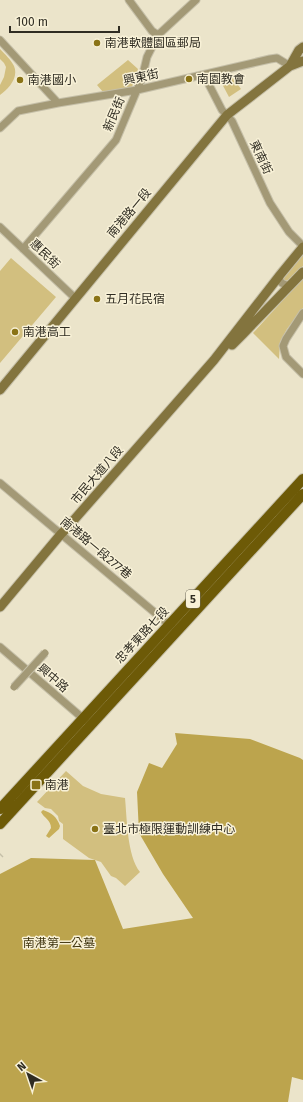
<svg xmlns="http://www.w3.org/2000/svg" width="303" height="1102" viewBox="0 0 303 1102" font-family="'Fira Sans','Noto Sans TC',sans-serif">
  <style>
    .green { fill: #d2bf7f }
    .forest { fill: #bca44d }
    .water { fill: #c8af59 }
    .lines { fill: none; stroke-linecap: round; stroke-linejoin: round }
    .street-tunnel { stroke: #c5bfa8; stroke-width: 7; stroke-dasharray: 7 3.5; stroke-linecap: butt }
    .street-casing { stroke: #c5bfa8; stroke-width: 9 }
    .secondary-casing { stroke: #c5bfa8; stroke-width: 11 }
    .primary-casing { stroke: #c5bfa8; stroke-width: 12 }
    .street { stroke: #a39976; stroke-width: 7 }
    .secondary { stroke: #83743e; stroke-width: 9 }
    .primary { stroke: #6d5a07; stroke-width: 10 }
    .street-bridge-casing { stroke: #c5bfa8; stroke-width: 9; stroke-linecap: butt }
    .street-bridge { stroke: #a39976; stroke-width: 7 }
    .poi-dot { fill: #8a7316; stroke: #f8f1d7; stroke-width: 1.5 }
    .labels { text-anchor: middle; stroke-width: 3; stroke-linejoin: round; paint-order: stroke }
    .shield { fill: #f8f1d7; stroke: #6b6758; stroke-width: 1 }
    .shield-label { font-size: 11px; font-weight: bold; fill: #2f2c22 }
    .poi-label { font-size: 12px; fill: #2f2c22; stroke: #f8f1d7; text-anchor: start }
    .street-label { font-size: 12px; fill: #2f2c22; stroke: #f8f1d7 }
    .park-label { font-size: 12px; fill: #3f340e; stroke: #f8f1d7 }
  </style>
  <rect width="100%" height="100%" fill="#ebe4ca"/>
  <!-- green -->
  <path class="green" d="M0,49C5,54 11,60 14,66C19,78 8,89 0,95V85L4,77L6,67L4,63L0,59Z
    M128,60L138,69L132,87L103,92L97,85Z
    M233,78L241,89L229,97L220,80Z
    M303,254V266L288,280L286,281L283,280L282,278Z
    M11,258L56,297L0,363V271Z
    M303,278V308L287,329L280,342L279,359L253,333Z
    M66,771L83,786L101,794L125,798C127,818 127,856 140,872L125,886L116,878L111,876L101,862L89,858L63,839V824L59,821L58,816L51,809L45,808L37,802Z"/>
  <!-- forest -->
  <path class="forest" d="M175,733L250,739L300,758L303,760V1080L292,1077L288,1102H0V874L31,858L95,860L123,929L193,918L163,874L139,833L137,792L149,763L162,768L177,744Z"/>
  <!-- water -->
  <path class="water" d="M43,810C52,813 57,817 60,826L59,829L49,838L46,836L51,828C51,820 44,818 41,812Z"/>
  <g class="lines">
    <!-- street-tunnel -->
    <path class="street-tunnel" d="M0,855L1,854"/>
    <defs>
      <path id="street" d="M129,0L152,31L158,35
        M0,40L58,103
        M204,75L222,110L232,121L270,203L289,232L303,246
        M0,128L18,111L58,103L137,90L270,59L277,58L290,66
        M0,227L75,298
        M23,249L116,140L137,90L142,78L147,57L158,35L196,0
        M280,275C278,283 283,284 290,286
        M303,313L286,339L283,346L286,357L303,374
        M0,483L172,627
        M0,647L86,721"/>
      <path id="secondary" d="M290,66L299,50L303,47
        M232,345L243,334L303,272
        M0,390L227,115L290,66L303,61
        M0,607L61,534L66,529L214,360L280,275L303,247"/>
      <path id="primary" d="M0,809L303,479
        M0,824L303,494"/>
    </defs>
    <!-- street casing -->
    <use href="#street" class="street-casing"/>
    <!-- secondary casing -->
    <use href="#secondary" class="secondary-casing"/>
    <!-- primary casing -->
    <use href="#primary" class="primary-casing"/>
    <!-- street -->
    <use href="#street" class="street"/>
    <!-- secondary -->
    <use href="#secondary" class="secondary"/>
    <!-- primary -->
    <use href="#primary" class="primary"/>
    <defs>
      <path id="street-bridge" d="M14,687L45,653"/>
    </defs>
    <!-- street-bridge casing -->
    <use href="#street-bridge" class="street-bridge-casing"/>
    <!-- street-bridge -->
    <use href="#street-bridge" class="street-bridge"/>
  </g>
  <!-- markers -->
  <g class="poi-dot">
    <circle cx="97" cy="43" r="4"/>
    <circle cx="189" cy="79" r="4"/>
    <circle cx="20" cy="80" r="4"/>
    <circle cx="97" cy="299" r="4"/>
    <circle cx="15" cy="332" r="4"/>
    <rect x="31" y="780" width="10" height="10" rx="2"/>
    <circle cx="95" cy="829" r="4"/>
  </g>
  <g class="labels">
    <!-- shield labels -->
    <rect class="shield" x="186" y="590" width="14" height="18" rx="3"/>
    <g class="shield-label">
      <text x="193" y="603">5</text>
    </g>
    <!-- poi labels -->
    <g class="poi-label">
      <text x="105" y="47">南港軟體園區郵局</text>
      <text x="197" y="83">南園教會</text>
      <text x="28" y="84">南港國小</text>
      <text x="105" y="303">五月花民宿</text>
      <text x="23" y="336">南港高工</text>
      <text x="45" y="789">南港</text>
      <text x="103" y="833">臺北市極限運動訓練中心</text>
    </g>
    <!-- street labels -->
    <g class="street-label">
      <text transform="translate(141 77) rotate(-12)" y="4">興東街</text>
      <text transform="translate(114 114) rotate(-67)" y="4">新民街</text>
      <text transform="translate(261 157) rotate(65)" y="4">東南街</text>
      <text transform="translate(129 213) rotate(-50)" y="4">南港路一段</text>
      <text transform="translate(45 254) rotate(44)" y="4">惠民街</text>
      <text transform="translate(97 475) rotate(-49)" y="4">市民大道八段</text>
      <text transform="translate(96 548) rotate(40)" y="4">南港路一段277巷</text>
      <text transform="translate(142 635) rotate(-47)" y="4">忠孝東路七段</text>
      <text transform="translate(53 678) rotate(41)" y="4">興中路</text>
    </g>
    <!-- park labels -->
    <g class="park-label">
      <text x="59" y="947">南港第一公墓</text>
    </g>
  </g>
  <!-- north arrow -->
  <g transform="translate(28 1074) rotate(320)" stroke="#f8f1d7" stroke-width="3" paint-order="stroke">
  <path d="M0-3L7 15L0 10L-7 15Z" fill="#2f2c22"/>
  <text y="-6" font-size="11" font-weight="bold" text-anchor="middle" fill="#2f2c22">N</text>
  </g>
  <!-- scale -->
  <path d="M10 26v6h109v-6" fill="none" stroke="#2f2c22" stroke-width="2"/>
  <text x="16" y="26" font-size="12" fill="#2f2c22" stroke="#f8f1d7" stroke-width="3" paint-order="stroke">100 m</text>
</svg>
